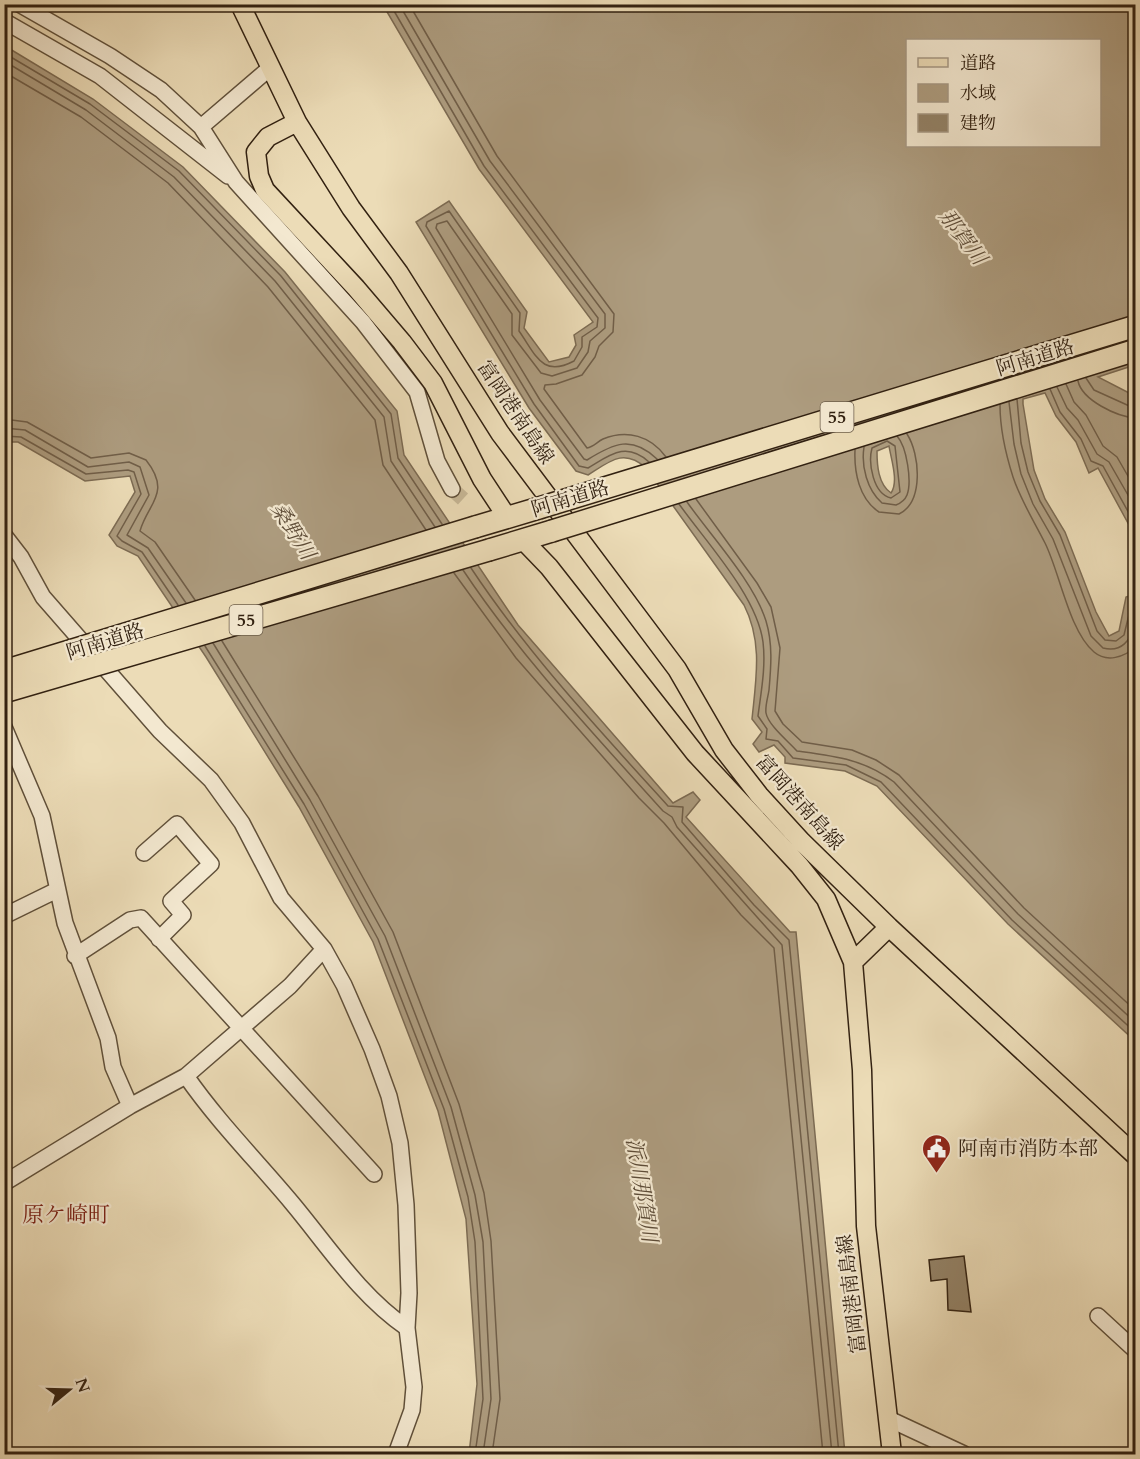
<svg xmlns="http://www.w3.org/2000/svg" width="1140" height="1459" viewBox="0 0 1140 1459" font-family="Cardo,'Noto Serif JP',serif">
  <style>
    .water { fill: #ad9c7f; stroke: #7c6b53; stroke-width: 1.5; fill-rule: evenodd }
    .lines { fill: none; stroke-linecap: round; stroke-linejoin: round }
    .shore { stroke: #705e48; stroke-width: 1.5 }
    .building { fill: #938267; stroke: #322111; stroke-width: 1.5 }
    .minor-tunnel { stroke: #c7b796; stroke-width: 15; stroke-dasharray: 15 8; stroke-linecap: butt }
    .minor-casing { stroke: #60503a; stroke-width: 18 }
    .major-casing { stroke: #322111; stroke-width: 21 }
    .highway-casing { stroke: #322111; stroke-width: 24 }
    .minor { stroke: #f3e8d0; stroke-width: 15 }
    .major { stroke: #ecdcb7; stroke-width: 18 }
    .highway { stroke: #ecdcb7; stroke-width: 21 }
    .highway-bridge-casing { stroke: #322111; stroke-width: 24; stroke-linecap: butt }
    .highway-bridge { stroke: #ecdcb7; stroke-width: 21 }
    .labels { text-anchor: middle; stroke-width: 4.5; stroke-linejoin: round; paint-order: stroke }
    .shield { fill: #f3e8d0; stroke: #6c5d4a; stroke-width: 1.5 }
    .shield-label { font-size: 18px; font-weight: bold; fill: #322111 }
    .street-label { font-size: 20px; fill: #322111; stroke: #f3e8d0 }
    .poi-label { font-size: 20px; fill: #322111; stroke: #f3e8d0; text-anchor: start }
    .water-label { font-size: 21px; font-style: italic; fill: #5d4c38; stroke: #f3e8d0 }
    .quarter-label { font-size: 22px; fill: #7a1f14; stroke: #f3e8d0 }
  </style>
  <rect width="100%" height="100%" fill="#ecdcb7"/>
  <filter id="stains"><feTurbulence type="fractalNoise" baseFrequency=".00333" numOctaves="4"/><feColorMatrix values="0 0 0 0 .2 0 0 0 0 .09 0 0 0 0 .02 0 0 0 .5 -.17"/></filter>
  <radialGradient id="worn" r=".72"><stop offset=".6" stop-color="#630" stop-opacity="0"/><stop offset="1" stop-color="#630" stop-opacity=".3"/></radialGradient>
  <!-- water -->
  <path class="water" d="M383,5H1135V365L1098,377L1135,396V553L1129,525L1098,468L1089,473L1076,442L1056,416L1045,393L1023,399V404L1034,470L1045,499L1065,532L1096,612L1109,636L1119,631L1126,597L1135,594V1041L1008,924L877,786L845,771L785,763V757L774,745L759,752L753,744L762,732L752,719C756,679 763,642 744,605L646,468C624,448 610,461 588,475L576,471L529,408L416,222L449,201L527,312L524,328L549,362L569,357L576,345L574,335L593,322L479,169ZM908,40H1100V146H908ZM889,446C891,459 899,482 891,493C878,484 877,465 877,451Z
    M5,46L93,99L183,167L285,272L397,411L404,455L518,625L673,803L693,792L700,800L686,817L790,932H796L845,1454H469L477,1384L466,1219L438,1111L373,942L299,807L206,657L138,556L117,546L109,535L135,492L130,476L85,481L18,442H5Z"/>
  <g class="lines">
    <!-- shore -->
    <path class="shore" d="M390,4L484,166L598,318L597,327L582,337V347L574,361C542,378 536,355 519,331L520,313L449,211L427,222L426,226L534,404L579,466L588,468C610,455 626,441 649,462
      M399,4L490,161L605,314V328L590,341L588,352L577,368L552,376L541,373L512,335V314L447,221L437,224L436,228L540,400L584,459L587,460C614,443 632,435 657,459
      M409,4L497,156L614,314L613,332L599,346L595,357L582,375L556,384L545,385L544,389L587,448C593,447 597,442 603,439C627,429 651,436 666,457
      M4,53L90,104L179,171L281,276L391,414L398,458L442,524
      M4,61L86,110L174,177L275,281L384,417L391,461L435,527
      M4,72L81,117L168,183L268,287L375,420L383,465L426,530
      M1086,378L1094,390L1136,409
      M1078,381C1082,400 1117,417 1136,418
      M1066,384L1074,402L1086,415L1103,446L1117,457L1136,490
      M1057,387L1067,408L1078,420L1097,454L1109,462L1136,509
      M1050,389L1060,412L1081,439L1091,461L1103,466L1136,526
      M1017,399L1021,443L1028,472L1040,501L1060,535L1097,631L1105,640L1116,641L1124,635L1132,602L1136,600
      M1009,402L1014,444L1021,474L1033,504L1053,539L1091,636L1103,648C1122,653 1130,640 1136,624
      M1000,405C1000,428 1006,455 1013,477C1021,501 1034,521 1045,543C1060,573 1069,631 1094,652C1107,663 1124,657 1136,647
      M4,419L27,422L91,458L129,453L146,460C172,493 148,503 140,531L155,542L195,600
      M4,428L25,430L88,467L129,462L140,467L149,495L127,535L148,548L186,603
      M4,436L21,437L86,474L128,470L134,472L141,494L117,536L122,541L142,552L178,605
      M887,441L895,446L900,492L891,498C873,494 868,463 872,448Z
      M864,447C861,466 867,490 882,503L896,505C901,503 905,500 907,495C912,482 907,447 897,436
      M855,450C854,472 859,499 879,512L899,514C924,502 920,454 907,434
      M696,499L757,583L771,607L780,648L775,711L783,724L802,742L852,750L876,760L899,775L1024,908L1136,1011
      M687,502C711,536 754,582 766,621C773,644 771,667 769,690C768,697 765,706 766,713C768,725 789,742 797,751C834,756 864,759 894,782L1018,914L1136,1023
      M679,504C706,542 757,596 763,642C766,667 761,692 758,716L767,729L766,739L778,741L793,758L846,765L881,782L1012,920L1136,1033
      M471,568C528,654 599,730 668,806L683,807L682,822L754,905L789,940L839,1454
      M463,570C521,657 593,733 663,811L672,817L677,827L782,945L832,1454
      M454,573L516,658L639,798L664,823L741,915L774,948L823,1454
      M222,641L318,796L393,932L459,1104L484,1193L491,1241L500,1399L492,1454
      M213,643L310,800L385,936L451,1107L475,1195L483,1242L491,1399L483,1454
      M205,646L304,804L378,939L444,1109L468,1197L475,1242L483,1399L475,1454"/>
  </g>
  <!-- building -->
  <path class="building" d="M964,1256L971,1312L948,1310L947,1279L931,1281L929,1260Z"/>
  <g class="lines">
    <!-- minor-tunnel -->
    <path class="minor-tunnel" d="M452,489L463,499"/>
    <defs>
      <path id="minor" d="M19,4L110,56L161,90L201,127L236,182L363,322L417,392L437,461L452,489
        M4,21L100,76L228,176
        M201,127L271,67
        M4,535L21,557L43,597L160,731L211,780L242,823L281,898L324,949L344,985L372,1049L389,1096L400,1143L406,1205L409,1293L407,1328L414,1387L412,1410L396,1454
        M4,727L42,816L65,923L108,1038L113,1067L130,1106
        M144,853L177,824L211,864L171,901L183,915L159,939
        M4,916L57,890
        M75,956L130,920L141,918L374,1174
        M186,1076C218,1122 257,1161 292,1203C328,1246 360,1296 407,1328
        M4,1183L130,1106L186,1076L290,986L324,949
        M1098,1316L1136,1351
        M889,1419L964,1454"/>
      <path id="major" d="M240,4L297,122L351,208L399,273L500,433L677,669L724,750L759,795L802,842L889,927L1136,1156
        M297,122L268,137L256,152L259,176L265,190L356,288L402,342L433,383L482,479L507,517
        M523,540L549,567L695,753L799,865L826,899L853,962L862,1070L866,1226L892,1454
        M853,962L889,927"/>
      <path id="highway" d="M475,527L539,508
        M489,550L552,531"/>
    </defs>
    <!-- minor casing -->
    <use href="#minor" class="minor-casing"/>
    <!-- major casing -->
    <use href="#major" class="major-casing"/>
    <!-- highway casing -->
    <use href="#highway" class="highway-casing"/>
    <!-- minor -->
    <use href="#minor" class="minor"/>
    <!-- major -->
    <use href="#major" class="major"/>
    <!-- highway -->
    <use href="#highway" class="highway"/>
    <defs>
      <path id="highway-bridge" d="M539,508L1136,326
        M552,531L1136,350
        M4,671L475,527
        M4,692L489,550"/>
    </defs>
    <!-- highway-bridge casing -->
    <use href="#highway-bridge" class="highway-bridge-casing"/>
    <!-- highway-bridge -->
    <use href="#highway-bridge" class="highway-bridge"/>
  </g>
  <!-- icons -->
  <defs>
    <symbol id="civic-pin" viewBox="-11 -11 22 30"><path d="M0 17L-7.5 6A9.5 9.5 0 1 1 7.5 6Z" fill="#8f2418" stroke="#f3e8d0"/><path d="M-.6-6.5H3V-4.5H.6V-3L4-1V1h2V6H-6V1h2V-1L-.6-3ZM-1.2 2.5V6h2.4V2.5Z" fill="#fff"/></symbol>
  </defs>
  <g fill-rule="evenodd">
    <use href="#civic-pin" x="920" y="1132" width="33" height="45"/>
  </g>
  <g class="labels">
    <!-- shield labels -->
    <g class="shield">
      <rect x="820.5" y="402" width="33" height="30" rx="4.5"/>
      <rect x="229.5" y="605" width="33" height="30" rx="4.5"/>
    </g>
    <g class="shield-label">
      <text x="837" y="423">55</text>
      <text x="246" y="626">55</text>
    </g>
    <!-- street labels -->
    <g class="street-label">
      <text transform="translate(1035 357) rotate(-17)" y="7">阿南道路</text>
      <text transform="translate(516 412) rotate(56)" y="7">富岡港南島線</text>
      <text transform="translate(570 498) rotate(-17)" y="7">阿南道路</text>
      <text transform="translate(105 641) rotate(-17)" y="7">阿南道路</text>
      <text transform="translate(800 802) rotate(48)" y="7">富岡港南島線</text>
      <text transform="translate(851 1294) rotate(-97)" y="7">富岡港南島線</text>
    </g>
    <!-- poi labels -->
    <g class="poi-label">
      <text x="958" y="1155">阿南市消防本部</text>
    </g>
    <!-- water labels -->
    <g class="water-label">
      <text transform="translate(963 237) rotate(53)" y="7">那賀川</text>
      <text transform="translate(293 531) rotate(58)" y="7">桑野川</text>
      <text transform="translate(642 1190) rotate(81)" y="7">派川那賀川</text>
    </g>
    <!-- quarter labels -->
    <g class="quarter-label">
      <text x="66" y="1222">原ケ崎町</text>
    </g>
  </g>
  <!-- margin -->
  <rect width="1140" height="1459" fill="none" stroke="#ecdcb7" stroke-width="24"/>
  <rect x="6" y="6" width="1128" height="1447" fill="none" stroke="#322111" stroke-width="3"/>
  <rect x="12" y="12" width="1116" height="1435" fill="none" stroke="#322111" stroke-width="1.5"/>
  <!-- legend -->
  <rect x="906" y="39" width="195" height="108" fill="#f3e8d0" stroke="#a69884" stroke-width="1.5"/>
  <rect x="918" y="58" width="30" height="9" fill="#ecdcb7" stroke="#a69884" stroke-width="1.5"/>
  <text x="960" y="69" font-size="18" fill="#322111">道路</text>
  <rect x="918" y="84" width="30" height="18" fill="#ad9c7f" stroke="#a69884" stroke-width="1.5"/>
  <text x="960" y="99" font-size="18" fill="#322111">水域</text>
  <rect x="918" y="114" width="30" height="18" fill="#938267" stroke="#a69884" stroke-width="1.5"/>
  <text x="960" y="129" font-size="18" fill="#322111">建物</text>
  <!-- north arrow -->
  <g transform="translate(69 1390) rotate(71)" stroke="#f3e8d0" stroke-width="4.5" paint-order="stroke">
  <path d="M0-4.5L10 22L0 15L-10 22Z" fill="#322111"/>
  <text y="-9" font-size="16" font-weight="bold" text-anchor="middle" fill="#322111">N</text>
  </g>
  <rect width="100%" height="100%" filter="url(#stains)"/>
  <rect width="100%" height="100%" fill="url(#worn)"/>
</svg>
